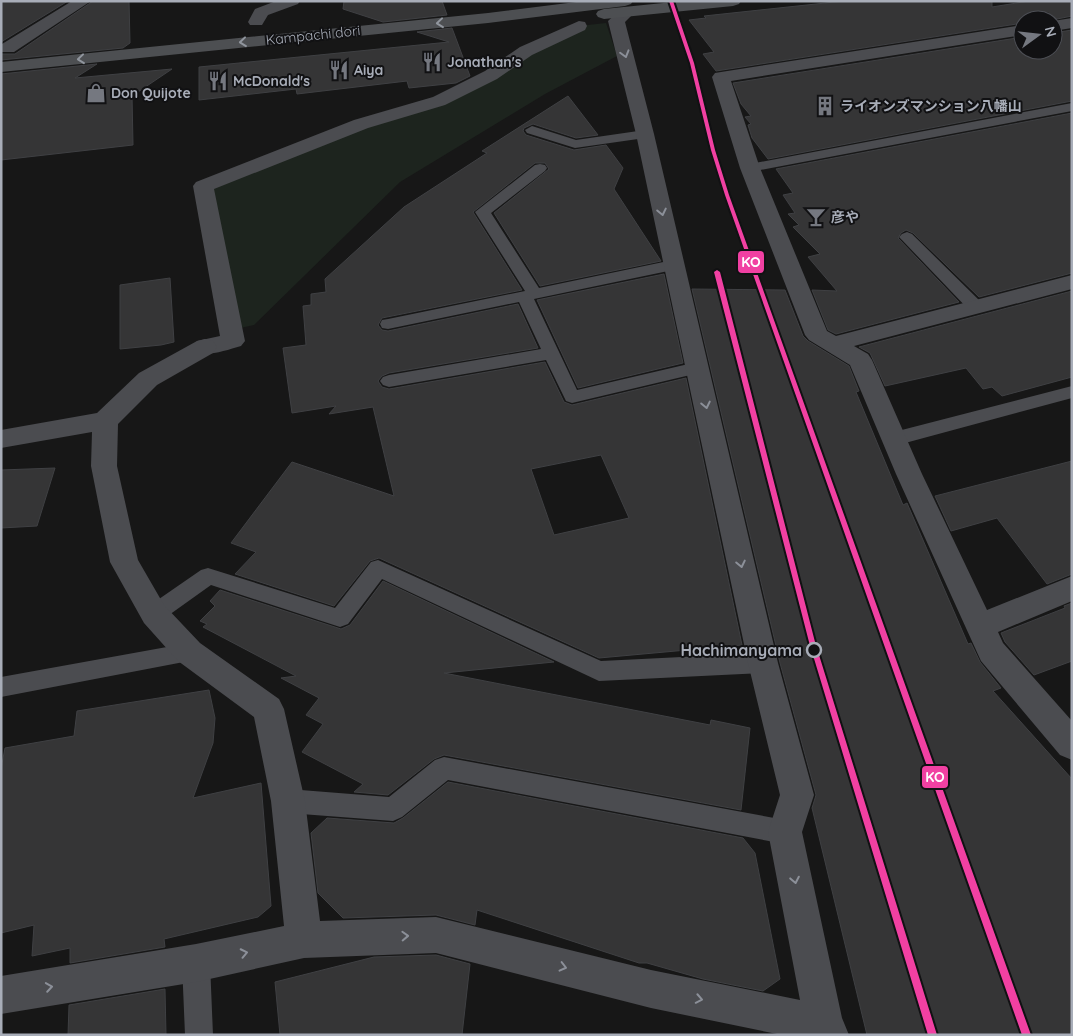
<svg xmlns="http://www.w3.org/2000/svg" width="1073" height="1036" viewBox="0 0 1073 1036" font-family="Quicksand,'Noto Sans JP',sans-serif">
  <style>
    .green { fill: #1d241e }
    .building { fill: #353536; stroke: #3f4043; fill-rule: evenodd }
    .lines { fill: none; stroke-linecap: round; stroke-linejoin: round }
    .service { fill: #4b4c50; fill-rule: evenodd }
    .pedestrian { fill: #4b4c50; fill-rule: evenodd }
    .minor { fill: #4b4c50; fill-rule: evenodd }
    .primary { fill: #4d4f52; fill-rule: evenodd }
    .rail-1-casing { stroke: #111113; stroke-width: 4 }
    .rail-1 { fill: #f140a2; fill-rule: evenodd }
    .oneway { stroke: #91969e }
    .oneway2 { stroke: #8c9099 }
    .stop-dot { fill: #111113; stroke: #a8adb8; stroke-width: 2.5 }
    .labels { text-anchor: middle; stroke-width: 4; stroke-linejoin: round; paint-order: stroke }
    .far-street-label { font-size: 14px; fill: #a8adb8; stroke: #111113 }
    .far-poi-label { font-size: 14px; font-weight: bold; fill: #a8adb8; stroke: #111113; text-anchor: start }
    .stop-label { font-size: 16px; font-weight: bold; fill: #a8adb8; stroke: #111113; text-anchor: end }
    .line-badge { stroke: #111113; stroke-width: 2 }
    .badge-label { font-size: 14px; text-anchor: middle; font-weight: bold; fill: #fff }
  </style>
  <rect width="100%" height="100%" fill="#171717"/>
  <!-- green -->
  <path class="green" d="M606,23L617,56L545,94L400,182L254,325L231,330L203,186L439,101L579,26Z"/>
  <!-- building -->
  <path class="building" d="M1,1H68L1,42Z
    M93,1H129L130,43L123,48L1,60V54H15Z
    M344,1H442L447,15L383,22L343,9Z
    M844,1H992V7L1029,1H1072V16L1052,20H1023V23L716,71L703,54L714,52L689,20L706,18L704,16Z
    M452,28L470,76L456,83L409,88L407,81L297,94L296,89L199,100V67L449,42L417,32Z
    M1072,30V101L768,159L752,138L748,125L751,124L745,117L751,116L741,104L733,83L1023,37V50H1053V33Z
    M97,64L75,78L172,69L132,96L133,145L1,160V74Z
    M568,96L598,135L576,138L533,124L524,128L523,131L526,135L574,150L606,145L623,168L614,189L661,261L540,286L494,213L549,169L545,163H535L473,212L522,290L382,318L378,325L382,330L388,331L518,304L538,348L389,373L382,376L378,381L382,387L389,389L545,362L564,402L572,405L686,378L742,645L599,658L379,558L370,561L334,606L235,574L256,552L231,543L292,462L394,496L373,407L329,414L336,406L292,413L283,348L306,345L303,306L311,305V294L326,292L325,279L404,207L487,153L482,151ZM601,455L629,518L554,535L531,469Z
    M1072,113V273L979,297L913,233L906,230L901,233L898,238L959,302L836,334L828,330L812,290L837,291L808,257L820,254L793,227L799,225L788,214L795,213L783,195L793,193L776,169Z
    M664,274L683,363L578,388L537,300Z
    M170,278L174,342L161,345L120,349V285Z
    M692,289L785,290L803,336L808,341L849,366L859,391L856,392L903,505L907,503L968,644L971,643L980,662L1001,688L993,691L1072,779V1035H867L812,808L816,795L780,663Z
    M1072,291V377L1002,396L992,387L983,389L966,368L885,386L870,353L859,347Z
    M1072,461V574L1047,584L997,518L951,531L935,496Z
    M55,468L37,526L1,528V470Z
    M383,581L554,662L444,673L710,725L711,720L750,728L741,810L444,755L434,759L388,795L354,792L363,784L302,752L323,724L306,715L319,698L281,678L296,676L203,627L207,624L200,621L215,606L210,601L220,590L341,629L350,625Z
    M1072,603V661L1034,675L1005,642L1001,633L1065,608L1064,606Z
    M209,690L215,718L213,743L193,798L261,783L271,906L258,917L164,939L165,947L70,963V948L32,956L34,925L1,933V769L5,748L74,736L77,711Z
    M448,782L743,838L755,853L780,979L763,991L703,979L647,963H639L477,910L475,925L436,915L343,918L318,893L311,833L327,818L394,823L403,818Z
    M436,955L470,964L462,1035H280L275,982L374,957Z
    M165,989L166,1035H68L69,1005Z"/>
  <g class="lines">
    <!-- service -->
    <path class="service" d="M1072,103V111L750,172L745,171L743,168L745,165L750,164Z
      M532,126L576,140L645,130L652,134L645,138L575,148L527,133L525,130Z
      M540,164L545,165L547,168L545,171L491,213L539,288L673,260L679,262L681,265L679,268L673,270L534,299L577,390L697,362L703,364L706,368L703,372L572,403L566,401L546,360L389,387L383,385L380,381L383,377L389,375L541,349L519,302L388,329L382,328L380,324L382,320L388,319L525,291L475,212L535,165Z
      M907,232L912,234L982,303L984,307L982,311L976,312L970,311L902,240L899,237L902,234Z
      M1072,386V398L894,446L887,444L885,439L887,434L894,432Z
      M378,560L601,661L763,653L771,656L774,663L771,670L763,673L599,681L382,579L348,624L340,627L211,585L162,620L154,623L146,620L143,614L146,608L201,570L208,568L335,608L371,562Z
      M189,643L197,645L200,652L197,659L189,661L1,697V677Z
      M444,757L785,820L794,823L798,832L794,841L785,844L448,780L402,817L393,821L288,813L279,809L276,801L279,793L288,789L389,797L435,760Z
      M196,949L206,953L210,963L213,1035H185L182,963L186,953Z"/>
    <!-- pedestrian -->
    <path class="pedestrian" d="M579,21L585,22L587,26L585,30L532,55L497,79L445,105L368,128L214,189L245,341L241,346C227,350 211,356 197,353L193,347L197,341L220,336L193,186L196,182L354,120L433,97L485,71L520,47Z"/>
    <!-- minor -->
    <path class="minor" d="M72,1H91L14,52H2V44Z
      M276,1H300L298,4L268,15L262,25H250L248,22L255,9Z
      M627,7L633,9L635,12L625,22L654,134L778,663L814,795L802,832L842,1018L849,1035H782L651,1008L436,953L304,958L196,982L1,1014V976L196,944L284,926L271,801L254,717L178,661L144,623L110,562L91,466L92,432L1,448V430L97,413L139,373L197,341L205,339L213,341L217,347L213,353L157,385L118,424L117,466L138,560L164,605L200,643L279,699L284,709L305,801L320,921L436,917L651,970L800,1000L768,832L780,795L748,663L636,134L608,21L621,9Z
      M1072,18V28L1053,31V21Z
      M1023,25V35L731,81L760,168L827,331L836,336L1072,275V289L854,346L868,354L872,360L922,474L987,610L1072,576V601L998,632L1003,643L1072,721V760L1060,755L981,661L896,474L850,365L809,340L805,335L740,168L712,77L715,73L721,72Z"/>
    <!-- primary -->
    <path class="primary" d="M584,1H633L631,4L625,6L488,23L1,72V62L488,13Z
      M683,1H741L739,4L733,6L604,19L598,17L596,14L598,11L604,9Z"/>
    <defs>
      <path id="rail-1" d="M669,1H673L694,63L715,150L729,195L1031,1035H1022L725,195L711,150L690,63Z
        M717,270L720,272L815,642L937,1035H928L809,642L714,272Z"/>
    </defs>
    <!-- rail-1 casing -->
    <use href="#rail-1" class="rail-1-casing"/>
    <!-- rail-1 -->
    <use href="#rail-1" class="rail-1"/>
  </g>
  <!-- one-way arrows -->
  <defs><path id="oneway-chevron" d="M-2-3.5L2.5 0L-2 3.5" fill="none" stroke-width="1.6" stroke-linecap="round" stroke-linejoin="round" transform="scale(1.25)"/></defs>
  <g class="oneway">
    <use href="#oneway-chevron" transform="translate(440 23) rotate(174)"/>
    <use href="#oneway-chevron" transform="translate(243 42) rotate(174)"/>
    <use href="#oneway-chevron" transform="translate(81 59) rotate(174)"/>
  </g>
  <g class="oneway2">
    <use href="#oneway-chevron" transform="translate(625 54) rotate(74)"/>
    <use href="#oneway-chevron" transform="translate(662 212) rotate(78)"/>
    <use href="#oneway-chevron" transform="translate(706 405) rotate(78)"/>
    <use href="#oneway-chevron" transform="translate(741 564) rotate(78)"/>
    <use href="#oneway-chevron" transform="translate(795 880) rotate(79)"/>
    <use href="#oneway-chevron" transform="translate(405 936) rotate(-2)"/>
    <use href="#oneway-chevron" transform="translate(244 953) rotate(-12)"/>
    <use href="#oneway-chevron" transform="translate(563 967) rotate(14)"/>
    <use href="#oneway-chevron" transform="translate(49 987) rotate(-9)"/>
    <use href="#oneway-chevron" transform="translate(699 999) rotate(11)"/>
  </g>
  <!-- icons -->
  <defs>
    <symbol id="restaurant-bare" viewBox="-9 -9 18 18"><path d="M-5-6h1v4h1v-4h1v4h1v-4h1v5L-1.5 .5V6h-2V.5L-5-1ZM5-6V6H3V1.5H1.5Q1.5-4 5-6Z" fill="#757880" stroke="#111113" stroke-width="2.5" paint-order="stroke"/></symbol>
    <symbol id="shop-bare" viewBox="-9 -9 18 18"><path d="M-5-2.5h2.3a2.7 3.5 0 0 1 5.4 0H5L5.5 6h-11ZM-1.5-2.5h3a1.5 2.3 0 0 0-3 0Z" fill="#757880" stroke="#111113" stroke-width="2.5" paint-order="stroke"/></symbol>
    <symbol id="building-bare" viewBox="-9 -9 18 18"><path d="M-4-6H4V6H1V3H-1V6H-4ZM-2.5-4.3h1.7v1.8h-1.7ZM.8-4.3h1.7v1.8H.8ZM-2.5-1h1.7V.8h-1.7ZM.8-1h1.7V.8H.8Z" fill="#757880" stroke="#111113" stroke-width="2.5" paint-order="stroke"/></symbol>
    <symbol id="bar-bare" viewBox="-9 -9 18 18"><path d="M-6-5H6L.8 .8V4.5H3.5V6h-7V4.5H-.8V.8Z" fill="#757880" stroke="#111113" stroke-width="2.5" paint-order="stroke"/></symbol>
  </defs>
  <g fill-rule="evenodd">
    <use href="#restaurant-bare" x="418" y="48" width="28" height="28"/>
    <use href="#restaurant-bare" x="325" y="56" width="28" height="28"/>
    <use href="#restaurant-bare" x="204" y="67" width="28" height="28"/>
    <use href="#shop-bare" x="82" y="79" width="28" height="28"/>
    <use href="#building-bare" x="811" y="92" width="28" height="28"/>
    <use href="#bar-bare" x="802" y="203" width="28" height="28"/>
  </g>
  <!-- markers -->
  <circle class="stop-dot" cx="814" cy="650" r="7"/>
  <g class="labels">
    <!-- far-street labels -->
    <g class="far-street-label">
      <text transform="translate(313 35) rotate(-6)" y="5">Kampachi dori</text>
    </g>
    <!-- far-poi labels -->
    <g class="far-poi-label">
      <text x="447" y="67">Jonathan's</text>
      <text x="354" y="75">Aiya</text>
      <text x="233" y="86">McDonald's</text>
      <text x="111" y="98">Don Quijote</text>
      <text x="840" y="111">ライオンズマンション八幡山</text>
      <text x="831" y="222">彦や</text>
    </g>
    <!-- stop labels -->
    <g class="stop-label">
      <text x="802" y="656">Hachimanyama</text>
    </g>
  </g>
  <g class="line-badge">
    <rect x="737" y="250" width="28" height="24" rx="5" fill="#f140a2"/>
    <rect x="921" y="765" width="28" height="24" rx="5" fill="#f140a2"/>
  </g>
  <g class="badge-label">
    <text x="751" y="267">KO</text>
    <text x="935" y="782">KO</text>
  </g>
  <!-- border -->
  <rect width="1073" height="1036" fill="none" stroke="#a8adb8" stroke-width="5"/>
  <!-- north arrow -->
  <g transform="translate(1038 35) rotate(75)"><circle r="24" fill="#111113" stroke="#4d4f55"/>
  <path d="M0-4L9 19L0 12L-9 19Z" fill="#757880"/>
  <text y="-8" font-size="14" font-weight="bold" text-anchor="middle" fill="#a8adb8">N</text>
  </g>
</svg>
